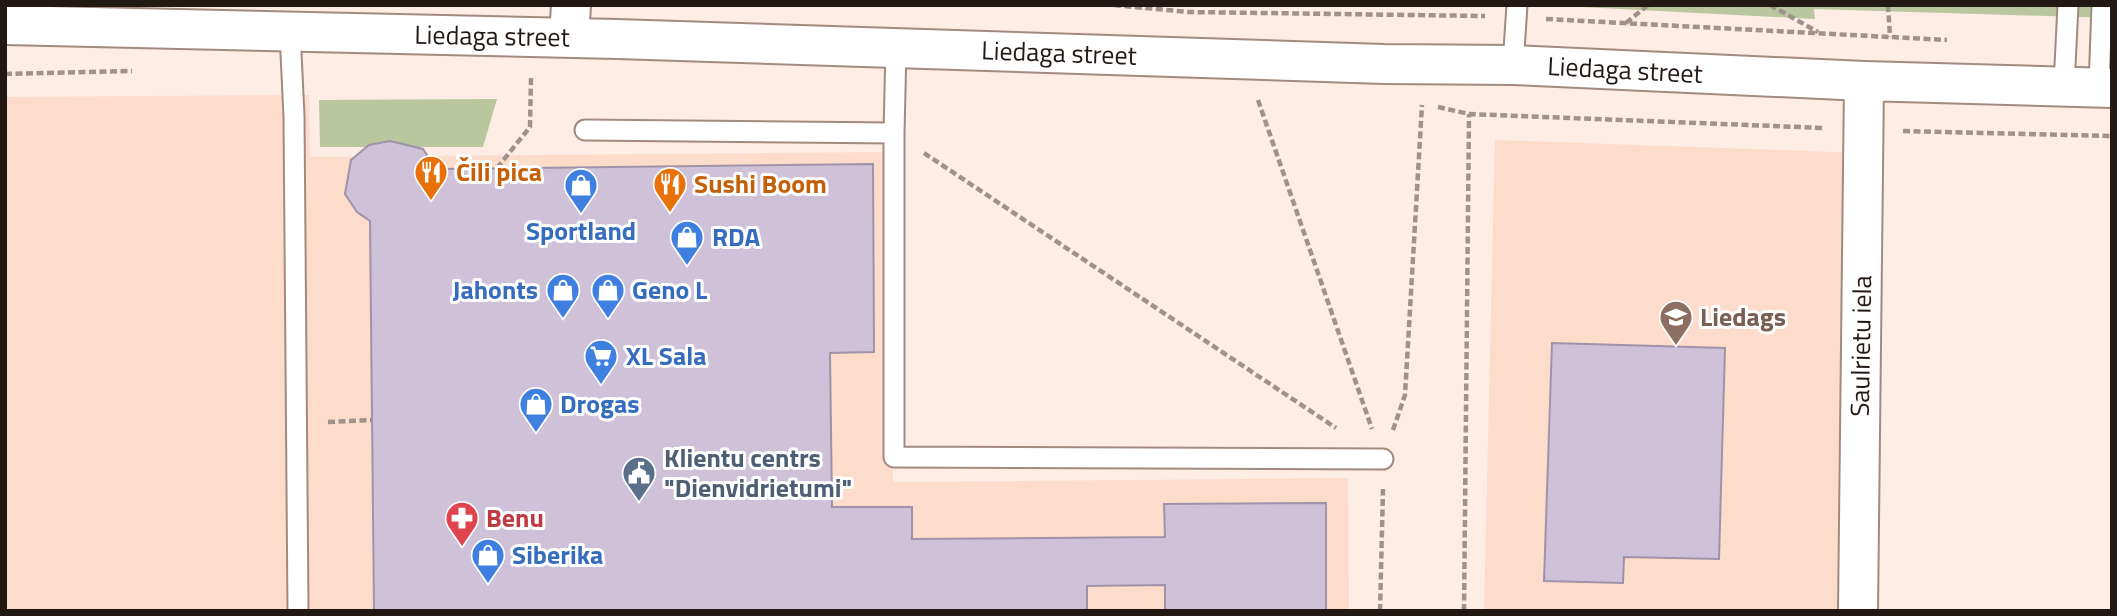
<svg xmlns="http://www.w3.org/2000/svg" width="2117" height="616" viewBox="0 0 2117 616" font-family="'Titillium Web',sans-serif">
  <style>
    .built { fill: #fedccb }
    .green { fill: #bac69d }
    .building { fill: #cec1d8; stroke: #9f93a9; stroke-width: 2 }
    .lines { fill: none; stroke-linecap: round; stroke-linejoin: round }
    .service-casing { stroke: #a28a7e; stroke-width: 23 }
    .minor-casing { stroke: #a28a7e; stroke-width: 42 }
    .path { stroke: #9f928b; stroke-width: 4.5; stroke-dasharray: 7 3.5; stroke-linecap: butt }
    .service { stroke: #fff; stroke-width: 19 }
    .minor { stroke: #fff; stroke-width: 38 }
    .labels { text-anchor: middle; stroke-width: 6; stroke-linejoin: round; paint-order: stroke }
    .street-label { font-size: 26px; fill: #221915; stroke: #fefefe }
    .food-label { font-size: 26px; font-weight: bold; fill: #c56008; stroke: #fefefe; text-anchor: start }
    .shop-label { font-size: 26px; font-weight: bold; fill: #366cbe; stroke: #fefefe; text-anchor: start }
    .education-label { font-size: 26px; font-weight: bold; fill: #785e54; stroke: #fefefe; text-anchor: start }
    .service-label { font-size: 26px; font-weight: bold; fill: #4e5e75; stroke: #fefefe; text-anchor: start }
    .health-label { font-size: 26px; font-weight: bold; fill: #be3a42; stroke: #fefefe; text-anchor: start }
  </style>
  <rect width="100%" height="100%" fill="#fdede5"/>
  <!-- built -->
  <path class="built" d="M309,95L310,157L890,152L893,482L1348,478L1349,611H5V97Z
    M1495,140L1863,153L1858,611H1484Z"/>
  <!-- green -->
  <path class="green" d="M1543,5H2112V18L1814,9L1815,19Z
    M497,99L483,147H320L319,100Z"/>
  <!-- building -->
  <path class="building" d="M390,141L423,149L436,169L873,164L874,352L830,353L832,507H912V539L1165,537L1164,504L1326,503V611H1165V585L1087,586V611H374L370,221L357,212L345,194L351,160L369,145Z
    M1552,343L1725,348L1719,559L1624,557L1623,583L1544,581Z"/>
  <g class="lines">
    <defs>
      <path id="service" d="M290,32L294,116L298,611
        M896,48L894,133V457L1383,459
        M1513,65L1517,5
        M2064,86L2068,5
        M2099,87L2102,5
        M585,130L894,133"/>
      <path id="minor" d="M5,25L617,39L1384,64L1513,65L1864,81L2112,88
        M569,38L571,5
        M1858,611L1864,81"/>
    </defs>
    <!-- service casing -->
    <use href="#service" class="service-casing"/>
    <!-- minor casing -->
    <use href="#minor" class="minor-casing"/>
    <!-- path -->
    <path class="path" d="M1114,5L1188,12L1485,16
      M1770,5L1818,32
      M1888,5L1890,37
      M1546,19L1947,40
      M1626,23L1648,5
      M5,74L132,71
      M1258,100L1372,429
      M1438,107L1469,114L1824,128
      M1903,131L2112,136
      M924,153L1336,428
      M497,168L530,127L531,78
      M328,422L372,420
      M1393,430L1405,395L1422,105
      M1380,611L1383,489
      M1464,611L1469,114"/>
    <!-- service -->
    <use href="#service" class="service"/>
    <!-- minor -->
    <use href="#minor" class="minor"/>
  </g>
  <!-- icons -->
  <defs>
    <symbol id="restaurant-pin" viewBox="-11 -11 22 30"><path d="M0 17L-7.5 6A9.5 9.5 0 1 1 7.5 6Z" fill="#e8710a" stroke="#fefefe"/><path d="M-5-6h1v4h1v-4h1v4h1v-4h1v5L-1.5 .5V6h-2V.5L-5-1ZM5-6V6H3V1.5H1.5Q1.5-4 5-6Z" fill="#fff"/></symbol>
    <symbol id="shop-pin" viewBox="-11 -11 22 30"><path d="M0 17L-7.5 6A9.5 9.5 0 1 1 7.5 6Z" fill="#3f7fe0" stroke="#fefefe"/><path d="M-5-2.5h2.3a2.7 3.5 0 0 1 5.4 0H5L5.5 6h-11ZM-1.5-2.5h3a1.5 2.3 0 0 0-3 0Z" fill="#fff"/></symbol>
    <symbol id="school-pin" viewBox="-11 -11 22 30"><path d="M0 17L-7.5 6A9.5 9.5 0 1 1 7.5 6Z" fill="#8d6e63" stroke="#fefefe"/><path d="M0-5L7-2L0 1L-7-2ZM-4 1L0 2.5L4 1V4Q0 6-4 4Z" fill="#fff"/></symbol>
    <symbol id="supermarket-pin" viewBox="-11 -11 22 30"><path d="M0 17L-7.5 6A9.5 9.5 0 1 1 7.5 6Z" fill="#3f7fe0" stroke="#fefefe"/><path d="M-6-5.5h2.5l.6 2H6L4.5 2H-2.5L-4.4-4H-6ZM-1.5 3.2a1.3 1.3 0 1 0 .1 0ZM3 3.2a1.3 1.3 0 1 0 .1 0Z" fill="#fff"/></symbol>
    <symbol id="civic-pin" viewBox="-11 -11 22 30"><path d="M0 17L-7.5 6A9.5 9.5 0 1 1 7.5 6Z" fill="#5c6f8a" stroke="#fefefe"/><path d="M-.6-6.5H3V-4.5H.6V-3L4-1V1h2V6H-6V1h2V-1L-.6-3ZM-1.2 2.5V6h2.4V2.5Z" fill="#fff"/></symbol>
    <symbol id="pharmacy-pin" viewBox="-11 -11 22 30"><path d="M0 17L-7.5 6A9.5 9.5 0 1 1 7.5 6Z" fill="#e0444e" stroke="#fefefe"/><path d="M-2-6h4v4h4v4h-4v4h-4v-4h-4v-4h4Z" fill="#fff"/></symbol>
  </defs>
  <g fill-rule="evenodd">
    <use href="#restaurant-pin" x="412" y="153" width="38" height="52"/>
    <use href="#restaurant-pin" x="651" y="165" width="38" height="52"/>
    <use href="#shop-pin" x="562" y="166" width="38" height="52"/>
    <use href="#shop-pin" x="668" y="218" width="38" height="52"/>
    <use href="#shop-pin" x="544" y="271" width="38" height="52"/>
    <use href="#shop-pin" x="589" y="271" width="38" height="52"/>
    <use href="#school-pin" x="1657" y="298" width="38" height="52"/>
    <use href="#supermarket-pin" x="582" y="337" width="38" height="52"/>
    <use href="#shop-pin" x="517" y="385" width="38" height="52"/>
    <use href="#civic-pin" x="620" y="454" width="38" height="52"/>
    <use href="#pharmacy-pin" x="443" y="499" width="38" height="52"/>
    <use href="#shop-pin" x="469" y="536" width="38" height="52"/>
  </g>
  <g class="labels">
    <!-- street labels -->
    <g class="street-label">
      <text transform="translate(492 36) rotate(1)" y="9">Liedaga street</text>
      <text transform="translate(1059 53) rotate(2)" y="9">Liedaga street</text>
      <text transform="translate(1625 70) rotate(3)" y="9">Liedaga street</text>
      <text transform="translate(1861 346) rotate(-89)" y="9">Saulrietu iela</text>
    </g>
    <!-- food labels -->
    <g class="food-label">
      <text x="456" y="181">Čili pica</text>
      <text x="694" y="193">Sushi Boom</text>
    </g>
    <!-- shop labels -->
    <g class="shop-label">
      <text x="581" y="240" text-anchor="middle">Sportland</text>
      <text x="712" y="246">RDA</text>
      <text x="538" y="299" text-anchor="end">Jahonts</text>
      <text x="632" y="299">Geno L</text>
      <text x="626" y="365">XL Sala</text>
      <text x="560" y="413">Drogas</text>
      <text x="512" y="564">Siberika</text>
    </g>
    <!-- education labels -->
    <g class="education-label">
      <text x="1700" y="326">Liedags</text>
    </g>
    <!-- service labels -->
    <g class="service-label">
      <text x="664" y="467">Klientu centrs<tspan x="664" dy="30">"Dienvidrietumi"</tspan></text>
    </g>
    <!-- health labels -->
    <g class="health-label">
      <text x="486" y="527">Benu</text>
    </g>
  </g>
  <!-- border -->
  <rect width="2117" height="616" fill="none" stroke="#221915" stroke-width="14"/>
</svg>
